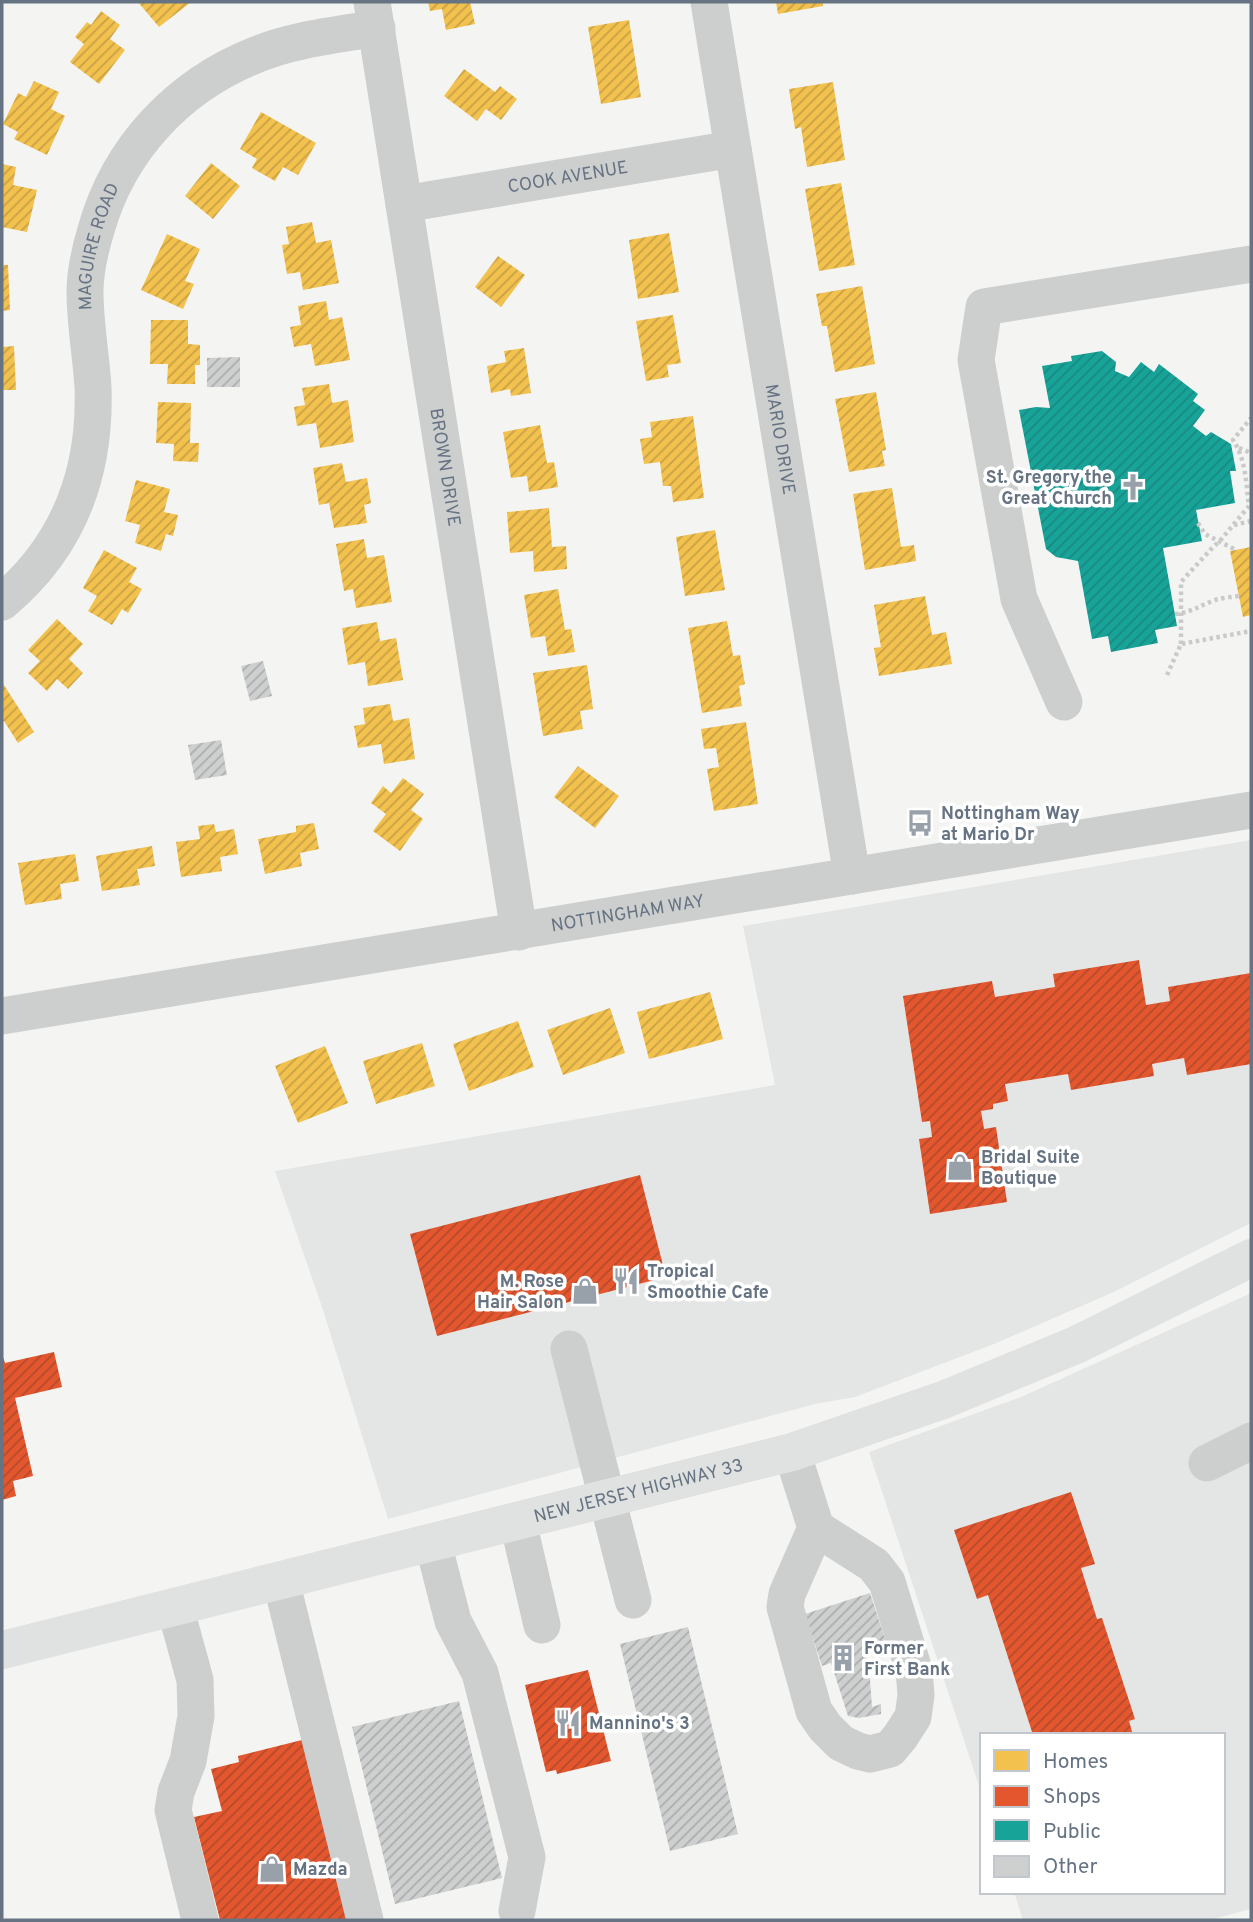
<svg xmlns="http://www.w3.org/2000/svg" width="1253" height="1922" viewBox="0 0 1253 1922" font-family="Overpass,sans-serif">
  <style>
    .built { fill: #e4e6e5 }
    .homes { fill: url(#homes-hatch) }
    .shops { fill: url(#shops-hatch) }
    .public { fill: url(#public-hatch) }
    .building { fill: url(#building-hatch) }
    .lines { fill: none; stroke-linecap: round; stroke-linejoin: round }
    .path { stroke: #cacacb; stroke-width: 4.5; stroke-dasharray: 3.5 3.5; stroke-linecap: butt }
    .minor { stroke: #cdcece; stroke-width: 37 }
    .major { stroke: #e0e1e1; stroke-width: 38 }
    .labels { text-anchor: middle; stroke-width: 7; stroke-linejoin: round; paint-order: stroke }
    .street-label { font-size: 18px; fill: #667382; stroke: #fff }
    .poi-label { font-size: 18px; font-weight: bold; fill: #667382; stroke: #fff; text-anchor: start }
  </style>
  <defs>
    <pattern id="homes-hatch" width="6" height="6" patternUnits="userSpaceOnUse" patternTransform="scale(1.75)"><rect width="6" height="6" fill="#f2c14e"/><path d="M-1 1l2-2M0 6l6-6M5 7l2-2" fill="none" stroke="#c8a146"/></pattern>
    <pattern id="shops-hatch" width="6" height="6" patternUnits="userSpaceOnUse" patternTransform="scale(1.75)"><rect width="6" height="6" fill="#e4572e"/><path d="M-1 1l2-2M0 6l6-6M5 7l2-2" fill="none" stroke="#b34a2c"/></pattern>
    <pattern id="public-hatch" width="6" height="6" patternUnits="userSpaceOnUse" patternTransform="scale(1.75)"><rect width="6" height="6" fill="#17a398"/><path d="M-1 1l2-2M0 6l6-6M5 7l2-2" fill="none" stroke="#198981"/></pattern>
    <pattern id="building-hatch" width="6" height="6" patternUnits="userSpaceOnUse" patternTransform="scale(1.75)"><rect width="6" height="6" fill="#cecfcf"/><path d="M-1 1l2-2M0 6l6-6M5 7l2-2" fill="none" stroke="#abacad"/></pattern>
  </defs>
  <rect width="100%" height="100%" fill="#f4f5f3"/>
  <!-- built -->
  <path class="built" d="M1251,840V1223L1116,1291L994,1344L855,1397L815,1404L388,1519L323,1310L275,1171L775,1085L743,926Z
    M1251,1293V1909L1210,1920H1023L1014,1892H1223V1735H982V1795L869,1452L1021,1397Z"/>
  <!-- homes -->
  <path class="homes" d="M138,2H191L159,27Z
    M428,2H470L475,24L446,30L442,9L430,11Z
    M776,2H823V6L778,14Z
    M101,11L120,25L110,39L125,50L99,84L70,62L84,44L75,37L87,22L91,25Z
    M629,20L641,97L601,104L588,27Z
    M464,69L495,92L500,86L517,99L501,120L486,109L477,121L444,96Z
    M34,81L59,92L51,109L65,116L47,155L14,139L18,132L3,124L18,93L26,97Z
    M833,82L845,160L807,167L801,127L795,129L789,89Z
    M261,112L316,143L298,175L283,167L275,181L252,168L257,159L240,149Z
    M211,163L240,186L213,219L185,196Z
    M2,164L16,167L13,185L37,190L27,232L2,227Z
    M841,183L855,265L819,271L805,189Z
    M312,222L316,243L331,240L339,283L303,290L300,272L287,274L282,245L289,244L286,227Z
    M669,233L679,292L638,299L629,240Z
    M167,234L200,249L185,281L194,284L183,309L141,290Z
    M498,256L525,275L501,307L475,287Z
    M2,265H8L10,310L2,311Z
    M862,286L875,364L835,372L827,326H822L816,294Z
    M326,301L329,320L342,317L350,360L315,366L311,344L294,347L290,327L301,325L298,306Z
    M673,315L681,363L667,365L669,377L646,381L636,321Z
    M151,320H188V344L200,345V365H195V384H167L168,364H150Z
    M14,346L16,390H2V347Z
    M524,348L531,393L511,396L510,389L491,393L487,366L506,362L504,351Z
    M329,384L332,403L348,400L354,442L320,448L316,423L297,426L294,407L305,405L302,388Z
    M876,392L886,450L882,451L885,466L849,472L835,399Z
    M158,402L191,403L190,443H199L198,462L173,461L174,444L156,443Z
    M693,416L704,498L673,502L671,486H663L660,462L644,464L640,439L652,437L650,422Z
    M540,425L547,463L554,462L558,487L529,492L527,476L511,478L503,432Z
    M342,463L346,482L367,478L371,503L364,505L367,523L334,528L329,503L319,505L313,468Z
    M136,480L170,489L164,512L178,515L173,536L166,534L161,551L135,543L140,525L125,521Z
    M892,488L901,547L914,545L916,561L865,570L853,494Z
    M549,508L552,547L566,546L567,569L534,572L533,551L510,553L507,512Z
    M715,530L725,590L685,596L676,537Z
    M364,539L367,558L384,555L392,602L356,608L353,589L344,591L336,544Z
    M1251,547V615L1243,617L1230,551Z
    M104,550L137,568L129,582L142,589L128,613L122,609L112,625L88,611L97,596L83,588Z
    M558,589L565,630L571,629L575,652L548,656L545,636L531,638L524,595Z
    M925,596L932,635L946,632L952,664L879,676L874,648L881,647L874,605Z
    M57,619L83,644L69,659L83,673L68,689L57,679L47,691L28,673L40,661L28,650Z
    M727,621L733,656L740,655L745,684L739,686L742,706L702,713L688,628Z
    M377,622L380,641L396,638L403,680L368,686L365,662L348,665L342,628Z
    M587,665L593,709L580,711L583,729L543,736L533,673Z
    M2,682L34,732L18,743L4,721L2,722Z
    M390,704L393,721L409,718L415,759L384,764L381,744L358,748L354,726L365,724L363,708Z
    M746,722L758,804L714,811L707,769L719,767L716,748L704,749L701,729Z
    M578,766L619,796L595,828L554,797Z
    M403,778L424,794L411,810L423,819L400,851L373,831L386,814L371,803L383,786L391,793Z
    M314,823L319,849L300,853L302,866L265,874L258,839L296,832V826Z
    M214,824L216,832L234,829L238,854L220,857L222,871L181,877L176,842L200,839L198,826Z
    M152,846L155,866L137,869L140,885L102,891L96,856Z
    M75,854L79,881L60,884L62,899L25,905L18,863Z
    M710,992L723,1039L649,1059L637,1012Z
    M610,1008L625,1053L563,1075L547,1030Z
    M518,1021L534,1067L469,1091L453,1044Z
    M422,1043L435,1086L376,1104L363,1061Z
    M325,1046L348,1103L298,1123L275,1066Z"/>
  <!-- shops -->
  <path class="shops" d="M1139,960L1146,1005L1170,1001L1168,987L1251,973V1064L1187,1075L1184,1058L1152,1064L1154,1076L1071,1090L1068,1074L1005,1084L1008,1101L993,1104V1109L981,1111L984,1129L996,1127L1007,1202L930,1214L919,1139L932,1137L930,1121L922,1122L903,996L992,981L995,997L1055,987L1053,974Z
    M640,1175L666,1277L437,1336L410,1234Z
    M54,1352L62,1387L15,1398L33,1476L13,1481L16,1496L2,1500V1354L5,1363Z
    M1071,1492L1095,1564L1081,1568L1097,1619L1102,1618L1135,1719L1129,1721L1133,1735H1033L988,1595L977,1599L954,1530Z
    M588,1670L611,1761L557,1774L556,1770L546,1772L525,1685Z
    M310,1738L349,1920H220L194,1817L222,1811L211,1769L239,1762L238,1756Z"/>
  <!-- public -->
  <path class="public" d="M1102,351L1116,362L1115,371L1129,377L1141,362L1154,372L1159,364L1198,394L1193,401L1205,410L1193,426L1206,436L1211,432L1231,444L1236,471H1230L1235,503L1196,510L1202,541L1163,548L1177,626L1155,630L1158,643L1111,652L1108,636L1092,639L1078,561L1056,557L1046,549L1019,410L1036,407L1050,408L1042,366L1072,361L1071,356Z"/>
  <!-- building -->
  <path class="building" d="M240,357V387H207V358Z
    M263,661L272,696L250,701L241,666Z
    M221,740L227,775L195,780L188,745Z
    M870,1593L887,1645L865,1652L869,1666L872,1707L881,1704V1714L859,1718L848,1716L831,1663L822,1666L805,1614Z
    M688,1627L738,1834L670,1851L620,1644Z
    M459,1701L502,1878L395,1904L352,1727Z"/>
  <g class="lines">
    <!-- path -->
    <path class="path" d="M1239,448L1251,453
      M1198,523L1205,534L1236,550
      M1234,525L1251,521
      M1175,614C1190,613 1201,605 1215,600C1222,598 1231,597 1239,596
      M1181,644V582L1213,547L1219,542L1249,506C1246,484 1246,459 1233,440L1251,418
      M1167,675L1181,644L1251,631"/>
    <!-- minor -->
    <g class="minor">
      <path id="s1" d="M372,2L519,932"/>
      <path id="s2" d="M709,2L852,876"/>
      <path id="s3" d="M404,204L733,149"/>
      <path id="s4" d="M2,602C69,546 96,472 93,387C91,355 85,323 85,292C85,271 90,250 96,230C119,148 179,85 258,54C295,39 338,35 377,28"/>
      <path d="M1064,702L1019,599L976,360L984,307L1251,264"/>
      <path id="s5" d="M2,1016L1251,810"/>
      <path d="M569,1349L633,1600"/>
      <path d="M792,1452L816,1528L874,1565L887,1582L914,1670L916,1695L913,1717L900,1737L890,1749L870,1754L858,1751L841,1743L825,1727L814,1711L785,1607L787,1594L816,1528"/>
      <path d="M1207,1463L1251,1441"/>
      <path d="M518,1522L542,1625"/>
      <path d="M433,1543L453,1621L480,1673L527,1857L517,1911"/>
      <path d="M281,1581L365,1920"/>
      <path d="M175,1607L195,1680L196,1716L188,1761L176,1792L173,1810L200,1920"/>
    </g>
    <!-- major -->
    <path class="major" id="s6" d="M2,1650L792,1452L943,1400L1076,1345L1251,1258"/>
  </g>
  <!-- icons -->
  <defs>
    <symbol id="church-bare" viewBox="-9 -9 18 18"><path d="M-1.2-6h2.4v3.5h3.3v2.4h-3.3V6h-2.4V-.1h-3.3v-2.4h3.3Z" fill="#98a0aa" stroke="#fff" stroke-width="2.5" paint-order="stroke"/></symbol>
    <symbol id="bus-bare" viewBox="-9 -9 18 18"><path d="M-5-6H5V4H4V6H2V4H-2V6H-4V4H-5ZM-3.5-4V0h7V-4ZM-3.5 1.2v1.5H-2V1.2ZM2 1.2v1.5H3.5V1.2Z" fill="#98a0aa" stroke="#fff" stroke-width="2.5" paint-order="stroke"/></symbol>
    <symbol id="shop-bare" viewBox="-9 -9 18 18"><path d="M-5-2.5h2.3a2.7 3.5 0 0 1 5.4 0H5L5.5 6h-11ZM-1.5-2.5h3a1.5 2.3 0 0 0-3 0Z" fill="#98a0aa" stroke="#fff" stroke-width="2.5" paint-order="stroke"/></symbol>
    <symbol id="restaurant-bare" viewBox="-9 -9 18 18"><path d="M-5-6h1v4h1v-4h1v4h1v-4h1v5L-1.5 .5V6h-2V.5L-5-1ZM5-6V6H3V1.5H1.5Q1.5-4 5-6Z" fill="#98a0aa" stroke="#fff" stroke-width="2.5" paint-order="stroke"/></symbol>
    <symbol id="building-bare" viewBox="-9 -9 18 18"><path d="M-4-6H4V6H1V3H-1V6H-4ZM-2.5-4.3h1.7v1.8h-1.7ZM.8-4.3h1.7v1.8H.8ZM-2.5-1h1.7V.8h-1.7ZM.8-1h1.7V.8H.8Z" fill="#98a0aa" stroke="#fff" stroke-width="2.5" paint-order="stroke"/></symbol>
  </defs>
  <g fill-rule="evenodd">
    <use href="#church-bare" x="1114" y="468" width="38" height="38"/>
    <use href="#bus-bare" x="901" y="804" width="38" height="38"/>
    <use href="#shop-bare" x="941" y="1148" width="38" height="38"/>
    <use href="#restaurant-bare" x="607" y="1262" width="38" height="38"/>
    <use href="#shop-bare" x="566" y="1272" width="38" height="38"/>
    <use href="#building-bare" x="824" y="1639" width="38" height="38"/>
    <use href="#restaurant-bare" x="549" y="1704" width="38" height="38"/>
    <use href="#shop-bare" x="253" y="1850" width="38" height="38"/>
  </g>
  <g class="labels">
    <!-- street labels -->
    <g class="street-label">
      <text dy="6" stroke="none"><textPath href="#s3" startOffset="166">COOK AVENUE</textPath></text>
      <text dy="6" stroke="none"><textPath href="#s4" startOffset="385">MAGUIRE ROAD</textPath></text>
      <text dy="6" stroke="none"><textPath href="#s2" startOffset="443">MARIO DRIVE</textPath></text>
      <text dy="6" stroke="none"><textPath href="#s1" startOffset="471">BROWN DRIVE</textPath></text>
      <text dy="6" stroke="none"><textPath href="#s5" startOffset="634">NOTTINGHAM WAY</textPath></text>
      <text dy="6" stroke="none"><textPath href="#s6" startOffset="656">NEW JERSEY HIGHWAY 33</textPath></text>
    </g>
    <!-- poi labels -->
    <g class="poi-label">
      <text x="1112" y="483" text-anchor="end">St. Gregory the<tspan x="1112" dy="21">Great Church</tspan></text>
      <text x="941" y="819">Nottingham Way<tspan x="941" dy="21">at Mario Dr</tspan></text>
      <text x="981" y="1163">Bridal Suite<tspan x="981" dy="21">Boutique</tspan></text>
      <text x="647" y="1277">Tropical<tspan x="647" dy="21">Smoothie Cafe</tspan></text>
      <text x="564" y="1287" text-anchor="end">M. Rose<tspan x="564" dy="21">Hair Salon</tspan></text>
      <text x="864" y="1654">Former<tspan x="864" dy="21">First Bank</tspan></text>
      <text x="589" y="1729">Mannino's 3</text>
      <text x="293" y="1875">Mazda</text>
    </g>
  </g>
  <!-- border -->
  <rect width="1253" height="1922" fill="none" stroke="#667382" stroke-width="7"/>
  <!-- legend -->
  <rect x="980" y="1733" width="245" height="161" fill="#ffffff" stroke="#c2c7cd" stroke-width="2"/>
  <rect x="994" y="1750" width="35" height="21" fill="#f2c14e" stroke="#c2c7cd" stroke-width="2"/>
  <text x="1043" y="1768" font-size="21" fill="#667382">Homes</text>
  <rect x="994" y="1786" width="35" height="21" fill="#e4572e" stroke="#c2c7cd" stroke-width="2"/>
  <text x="1043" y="1803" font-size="21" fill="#667382">Shops</text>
  <rect x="994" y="1820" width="35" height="21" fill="#17a398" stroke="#c2c7cd" stroke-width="2"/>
  <text x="1043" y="1838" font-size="21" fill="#667382">Public</text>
  <rect x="994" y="1856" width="35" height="21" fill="#cecfcf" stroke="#c2c7cd" stroke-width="2"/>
  <text x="1043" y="1873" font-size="21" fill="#667382">Other</text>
</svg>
